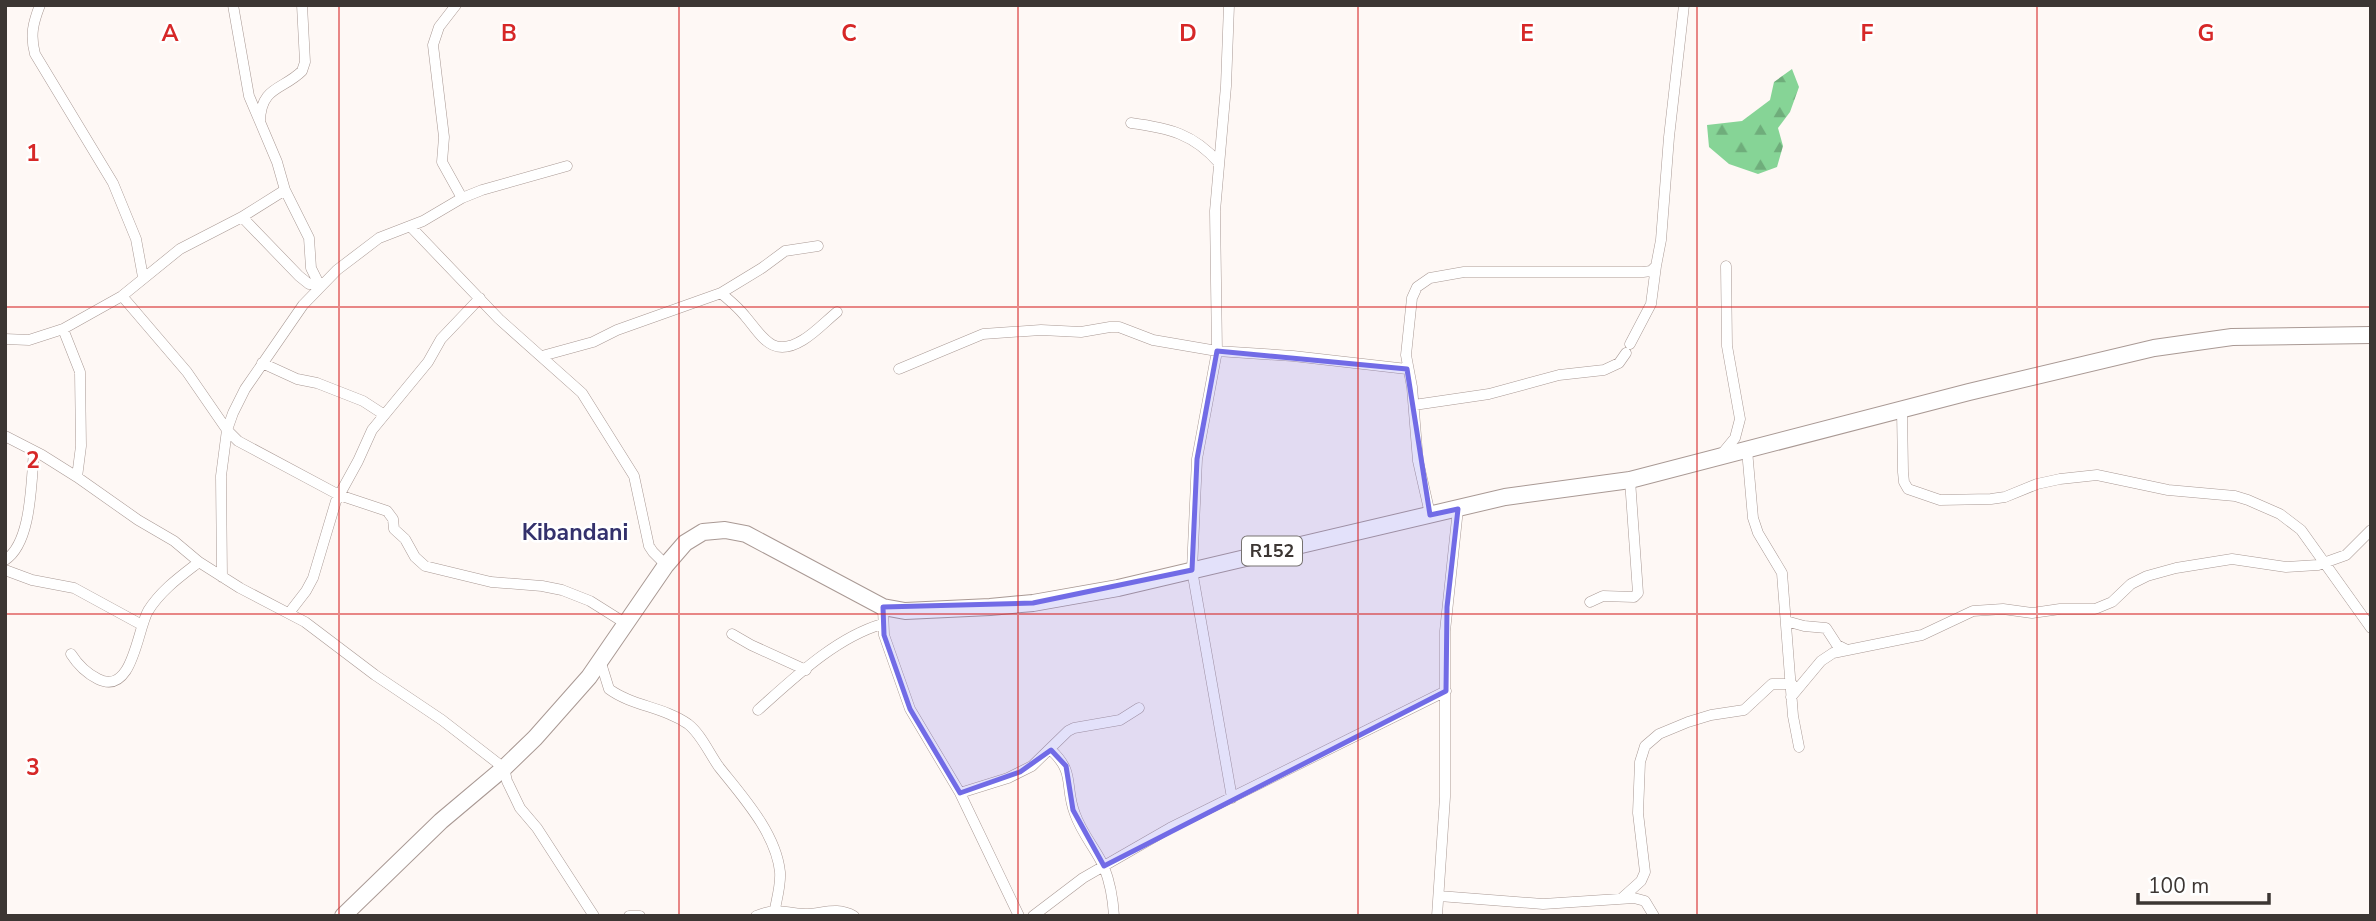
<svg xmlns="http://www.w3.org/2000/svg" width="2376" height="921" viewBox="0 0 2376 921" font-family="'Nunito Sans',sans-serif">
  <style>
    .forest { fill: url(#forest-firs) }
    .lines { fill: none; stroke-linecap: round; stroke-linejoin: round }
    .street-casing { stroke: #a99994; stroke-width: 11 }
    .primary-casing { stroke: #a99994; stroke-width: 18 }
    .street { stroke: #fff; stroke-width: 10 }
    .primary { stroke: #fff; stroke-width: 16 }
    .marked { fill: #716be6; fill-opacity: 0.2; stroke: #716be6; stroke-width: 5; stroke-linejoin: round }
    .grid { fill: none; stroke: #d62828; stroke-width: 2; stroke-opacity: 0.55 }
    .labels { text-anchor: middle; stroke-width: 5; stroke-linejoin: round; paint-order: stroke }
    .shield { fill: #fff; stroke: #767270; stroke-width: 2 }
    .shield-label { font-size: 18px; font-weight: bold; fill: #3c3633 }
    .quarter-label { font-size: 23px; font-weight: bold; fill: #33316c; stroke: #fff }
    .grid-label { font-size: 23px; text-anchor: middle; font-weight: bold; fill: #d62828; stroke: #fff; stroke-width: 5; stroke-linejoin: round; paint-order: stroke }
  </style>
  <defs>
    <pattern id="forest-firs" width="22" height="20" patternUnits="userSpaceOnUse" patternTransform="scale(1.75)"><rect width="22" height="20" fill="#86d496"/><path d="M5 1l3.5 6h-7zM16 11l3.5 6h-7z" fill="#6fad7b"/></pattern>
  </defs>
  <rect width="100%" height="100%" fill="#fef8f5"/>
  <!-- forest -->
  <path class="forest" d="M1792,69L1799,87L1790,112L1778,128L1783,146L1777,167L1758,174L1729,164L1709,147L1707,125L1742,121L1770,100L1774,82Z"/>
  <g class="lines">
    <defs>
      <path id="street" d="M40,5C33,23 30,35 35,54L113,183L136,239L143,277
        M233,5L249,96L277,162L285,190L309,238L311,268L320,286
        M456,5L439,27L433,45L444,137L442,162L462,198
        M1229,5L1226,86L1215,211L1217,351L1197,459L1192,570L1232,798
        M260,121C261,86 283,90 302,71L305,62L302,5
        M1131,123C1169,128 1194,134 1219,163
        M242,217L299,276L309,284H318
        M410,226L499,319L582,393L634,476L649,546L653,552L666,565
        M721,293C729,300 738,307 745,316C762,336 772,359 803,340C815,333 826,321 837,312
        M122,296L187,372L227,430L238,441L339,495L387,511L393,519L394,529L405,539L415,557L425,566L491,582L542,586L562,590L590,601L625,623
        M63,329L80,372L81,446L77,477
        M5,339L29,340L63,329L122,296L180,249L242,217L285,190
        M1630,344L1651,304L1656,266
        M542,356L593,342L617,330L721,293L762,268L785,251L818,246
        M262,363L297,379L317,383L363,401L383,414
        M899,369L983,334L1041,330L1081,332L1110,327H1119L1153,340L1217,351L1293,356L1407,369
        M1414,405L1489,394L1559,375L1604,370L1619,363L1626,353
        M1902,410L1903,472L1904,482L1908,489L1940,500L1991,499L2005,497L2037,484L2060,479L2097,475L2168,490L2235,496L2248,500L2280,514L2301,530L2371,628
        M5,436L42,455L77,477L138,520L174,541L199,562L240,588L305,622L375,675L442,720L504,768L507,781L520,808L537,828L594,916
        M1747,450L1753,518L1758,533L1782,573L1793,716L1799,747
        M1721,455L1735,438L1740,419L1727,346L1726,266
        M1430,514L1418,461L1412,387L1406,355L1412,298L1417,287L1430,278L1464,272H1643L1651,271L1656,266L1661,240L1669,137L1684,5
        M5,560C32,543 31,481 34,452
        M5,570L32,580L74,588L142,625
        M222,577L221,476L227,430L233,413L245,389L303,305L337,270L379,238L423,221L462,198L482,190L567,166
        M1590,602L1603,596L1634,597L1638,593L1630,480
        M883,607L884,635L910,709L960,793L1019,916
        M289,613L306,591L313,578L336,501L358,461L372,430L428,362L441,339L480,298
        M1786,621L1804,626L1826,628L1837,645L1847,650
        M732,634L751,645L806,670
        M71,654C78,665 86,673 98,679C133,696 137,630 148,611C161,590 181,576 199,562
        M600,660L609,689C632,706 664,707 688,724C701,734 709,753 719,767C742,796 776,833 780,872C781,884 777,898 775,909
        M1791,697L1821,661L1833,653L1922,635L1973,611L2003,609L2032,613L2060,609H2095L2112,602L2131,584L2147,576L2176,568L2232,559L2286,567L2318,565L2346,555L2371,530
        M758,710C794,678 835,638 882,624
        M1051,750C1076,773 1064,786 1075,814C1082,834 1096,849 1104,867C1110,882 1113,900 1114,916
        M960,793L1008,778L1032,766L1068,731L1074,728L1120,720L1139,708
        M1439,896L1543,904L1634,898L1645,901L1654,916
        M1622,898L1641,881L1645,872L1638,813L1640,762L1645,746L1659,734L1688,722L1711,715L1744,710L1772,684H1792
        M629,916H640
        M756,916C779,907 782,913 805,914C823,914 836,906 854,916
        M1033,916L1083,878L1170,828L1446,691
        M1437,916L1445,797V631L1458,509"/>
      <path id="primary" d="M343,916L441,821L504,768L535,738L589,677L666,565L685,543L703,532L725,530L746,534L883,607L905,611L990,607L1033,603L1118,588L1505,497L1630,480L1969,392L2154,348L2232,337L2371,335"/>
    </defs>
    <!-- street casing -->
    <use href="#street" class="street-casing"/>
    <!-- primary casing -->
    <use href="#primary" class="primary-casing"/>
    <!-- street -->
    <use href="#street" class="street"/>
    <!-- primary -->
    <use href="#primary" class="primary"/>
  </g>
  <!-- marked area -->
  <path class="marked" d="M1217,351L1407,369L1430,515L1458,509L1447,607L1446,691L1104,866L1073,810L1066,766L1051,750L1020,772L960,793L910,709L884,635L883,607L1033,603L1192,570L1197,459Z"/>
  <!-- grid -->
  <path class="grid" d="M339,5V916M679,5V916M1018,5V916M1358,5V916M1697,5V916M2037,5V916M5,307H2371M5,614H2371"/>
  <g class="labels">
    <!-- shield labels -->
    <rect class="shield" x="1242" y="536.5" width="60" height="29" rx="5"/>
    <g class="shield-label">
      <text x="1272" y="557">R152</text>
    </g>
    <!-- quarter labels -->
    <g class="quarter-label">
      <text x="575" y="540">Kibandani</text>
    </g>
  </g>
  <g class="grid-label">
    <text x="170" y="41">A</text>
    <text x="509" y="41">B</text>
    <text x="849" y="41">C</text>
    <text x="1188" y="41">D</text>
    <text x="1527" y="41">E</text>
    <text x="1867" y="41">F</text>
    <text x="2206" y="41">G</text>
    <text x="33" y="161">1</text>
    <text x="33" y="468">2</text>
    <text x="33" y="775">3</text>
  </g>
  <!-- border -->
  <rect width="2376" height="921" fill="none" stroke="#3c3633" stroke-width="14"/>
  <!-- scale -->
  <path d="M2138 893v10h131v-10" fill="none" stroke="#3c3633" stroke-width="3.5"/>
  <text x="2148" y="893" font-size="21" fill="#3c3633" stroke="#ffffff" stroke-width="5" paint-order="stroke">100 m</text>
</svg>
